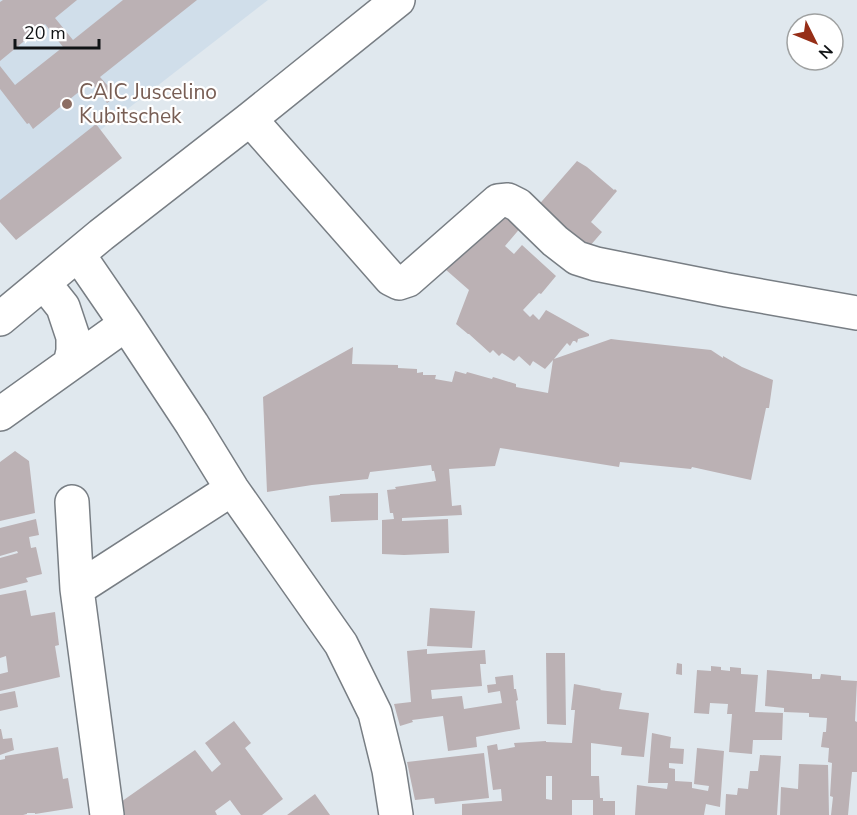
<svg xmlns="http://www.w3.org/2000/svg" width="857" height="815" viewBox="0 0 857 815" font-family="'Nunito Sans',sans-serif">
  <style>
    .built { fill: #d0deea }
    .building { fill: #bbb1b4; fill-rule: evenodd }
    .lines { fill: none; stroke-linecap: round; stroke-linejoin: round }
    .minor-casing { stroke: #787e84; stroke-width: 36 }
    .minor { stroke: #fff; stroke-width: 33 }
    .education-dot { fill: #8d6e63; stroke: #fff; stroke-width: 2 }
    .labels { text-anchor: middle; stroke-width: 4.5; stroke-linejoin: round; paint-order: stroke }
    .education-label { font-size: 21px; fill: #785e54; stroke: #fff; text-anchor: start }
  </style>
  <rect width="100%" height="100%" fill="#e0e8ee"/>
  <!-- built -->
  <path class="built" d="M0,0H268L0,208Z"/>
  <!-- building -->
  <path class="building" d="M3,0H77L55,18L73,40L123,0H197L100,77L117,96L107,103L91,82L33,129L29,123L27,124L0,89V66L15,85L63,47L45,24L0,61V2Z
    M96,124L122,158L16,240L0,222V200Z
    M577,161L587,167L614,190L615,189L617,191L591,222L602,232L571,268L522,226L505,246L514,254L522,245L556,276L541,294L539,293L523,310L530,317L533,314L539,320L546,310L589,334V336L578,339L577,343L575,341H573L570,346L567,343L554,359L611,339L619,340L711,350L723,358V356L742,367L773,380L769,408H766L751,480L692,467L691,469L620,462L619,467L500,448L495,466L449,469L452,506L461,505L462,515L402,518V521L448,519L449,553L404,555L382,554V520L394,519L393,513H390L387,490L396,489L395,487L436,481L434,471H432L431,465L370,472L368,479L312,485L267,492L263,397L353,347L352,364L398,365V368L417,369V373L423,372V375H436L435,379L452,382L455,371L466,374L467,372L492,379L493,377L516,384V387L548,393L553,360L545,369L533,361L530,366L519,356L514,361L502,353L499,356L493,350L490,353L469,334H468L456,324L469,290L429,255L490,197L522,224Z
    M15,451L29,461L35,513L0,521V462Z
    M378,493V520L331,522L329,496L340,495V494Z
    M36,519L39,535L29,537L31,548L36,547L42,574L26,578L28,582L0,589V558L18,553L17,551L0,556V528Z
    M26,590L31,616L55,612L59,645L55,646L60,677L0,691V674L8,672L6,656L0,658V595Z
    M430,608L475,611L472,648L427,646Z
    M427,649V654L485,650L486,664H480L482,686L431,690L432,699L462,696L464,709L502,703L500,691L488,693L487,685L496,684L495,677L513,675L514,689H516L518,700L516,701L520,729L476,737L477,747L448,751L443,716L412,720L413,722L400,726L394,704L411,702L407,651Z
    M546,653H565L566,725L547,724Z
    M677,663L682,664V675L676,674Z
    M711,666L721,667V670L730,671V667L741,668V674L758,675L755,712L783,713L782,740H753L752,754L729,752L732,714H727L728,704L710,703L709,714L694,713L697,670L711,671Z
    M767,670L812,674V679H820L821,674L841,676V680L857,681L855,721L857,722V772H852L848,815H831L833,797L830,796L832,763L828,762L829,748L821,747L823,732H826L827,718L809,717V713L784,712V708L765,706Z
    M574,684L601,689L600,690L622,693L619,709L649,713L644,757L621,755L622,747L591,743V776H599L600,798H603V801H615V815H593V800H572V815H462V804L502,801L501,789L493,790L487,746L497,744L498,750L515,747L514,743L546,741V742L572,743L575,710H571ZM546,776H552V800L546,799Z
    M15,691L18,707L0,711V694Z
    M234,721L251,743L245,748L283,799L262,815H241L230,800L215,811L217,815H120L118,804L195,750L212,772L221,764L205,743Z
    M0,729H1L3,739L12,738L14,750L0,755Z
    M652,733L671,737L670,748L684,749L683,764L669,763V768L675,769V781L692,782V788L708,791L709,786L694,784L697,748L724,751L720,807L706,804L704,815H635L637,785L667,789L668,783H648Z
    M58,747L63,779L68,778L73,808L35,814V813H27V814L23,815H0V760L5,759V756Z
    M484,753L489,798L435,804L434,798L415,800L407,762Z
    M760,755L781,756L777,815H725L726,794L737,795L738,788L748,789L750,771H758Z
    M799,764L828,765L829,815H780L781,787L798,789Z
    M315,794L330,815H287Z"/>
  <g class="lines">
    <defs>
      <path id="minor" d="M250,119L391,279L399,283L408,280L498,201L508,200L518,205L555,241L577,258L596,264L727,290L857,313
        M78,254L126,324L192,424L232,489L341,644L375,713L389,770L396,815
        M44,283L63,307L73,337V351L70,364
        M0,319L101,235L250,119L398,0
        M0,414L126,324
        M72,502L77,589L107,815
        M77,589L232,489"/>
    </defs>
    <!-- minor casing -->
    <use href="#minor" class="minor-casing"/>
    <!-- minor -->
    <use href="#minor" class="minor"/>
  </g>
  <!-- markers -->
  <circle class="education-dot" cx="67" cy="104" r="6"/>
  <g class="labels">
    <!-- education labels -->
    <g class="education-label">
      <text x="79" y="99">CAIC Juscelino<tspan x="79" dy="24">Kubitschek</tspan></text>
    </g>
  </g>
  <!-- north arrow -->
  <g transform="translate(815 42) rotate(133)"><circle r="28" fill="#ffffff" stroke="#9fa1a1" stroke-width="1.5"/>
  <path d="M0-4.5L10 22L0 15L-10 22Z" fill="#962e17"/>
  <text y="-9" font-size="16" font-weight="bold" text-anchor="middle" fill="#101315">N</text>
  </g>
  <!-- scale -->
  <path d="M15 39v9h84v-9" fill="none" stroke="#101315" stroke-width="3"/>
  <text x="24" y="39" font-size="18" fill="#101315" stroke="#ffffff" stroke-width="4.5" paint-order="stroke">20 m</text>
</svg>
